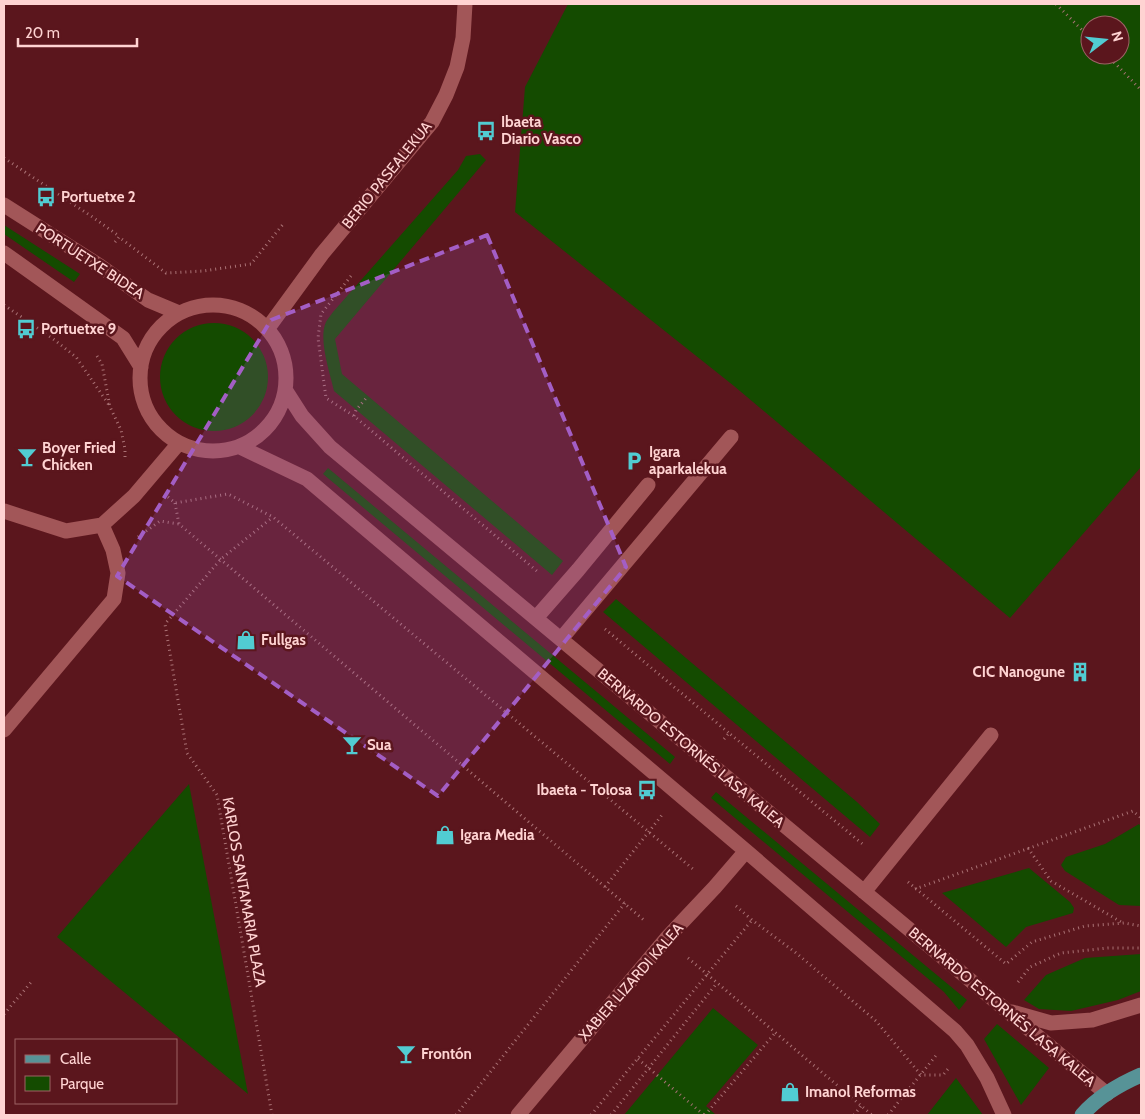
<svg xmlns="http://www.w3.org/2000/svg" width="1145" height="1119" viewBox="0 0 1145 1119" font-family="Cabin,sans-serif">
  <style>
    .green { fill: #144b00; fill-rule: evenodd }
    .lines { fill: none; stroke-linecap: round; stroke-linejoin: round }
    .path { stroke: #aa7275; stroke-width: 3; stroke-dasharray: 1 4; stroke-linecap: butt }
    .minor { stroke: #a25658; stroke-width: 15 }
    .major { stroke: #579397; stroke-width: 15 }
    .marked { fill: #a35ec5; fill-opacity: 0.2; stroke: #a35ec5; stroke-width: 4; stroke-dasharray: 10 6; stroke-linejoin: round }
    .labels { text-anchor: middle; stroke-width: 5; stroke-linejoin: round; paint-order: stroke }
    .poi-label { font-size: 15px; font-weight: bold; fill: #ffd3d2; stroke: #5b161d; text-anchor: start }
    .street-label { font-size: 15px; fill: #ffd3d2; stroke: #5b161d }
  </style>
  <rect width="100%" height="100%" fill="#5b161d"/>
  <!-- green -->
  <path class="green" d="M568,4H1141V467L1010,618L734,386L515,212L525,87ZM1090,25H1120V55H1090Z
    M480,154L486,160L335,339L342,374L563,561L552,575L334,391C330,373 318,339 326,322C328,318 331,315 333,312L458,170L466,156Z
    M4,225L80,274L74,282L4,234Z
    M160 377a54 54 0 1 1 108 0a54 54 0 1 1-108 0Z
    M328,468L675,757L670,764L323,474Z
    M616,599L857,802L880,824L870,837L603,612Z
    M189,784L248,1094L57,937Z
    M716,792L967,1000L959,1010L944,992L711,798Z
    M1139,824L1141,827V906L1119,905L1065,871L1061,865L1066,857L1105,844Z
    M1029,868L1070,902L1074,908L1073,913L1026,927L1006,947L942,893Z
    M1141,954V991L1118,1000L1071,1011L1039,1009L1024,1000L1046,975L1085,958Z
    M713,1008L758,1045L706,1106L716,1115H624Z
    M997,1024L1049,1068L1021,1105L984,1039Z
    M956,1078L983,1115H927Z"/>
  <g class="lines">
    <!-- path -->
    <path class="path" d="M1056,4L1090,38
      M1107,55L1141,90
      M4,158L91,216L119,236
      M115,242L119,237L166,273L203,271L251,264L284,223
      M351,276L321,314L318,338L326,398L354,416L538,572
      M4,305L52,338L76,357L109,405
      M97,356L102,364L110,407L121,430L125,449V461
      M354,416L356,410L368,396
      M168,497L175,503L228,494L273,517L693,869
      M175,503L179,524
      M138,537L160,521L179,524L645,921
      M605,629L729,733
      M724,739L729,733L865,846
      M1028,848L1051,881L1123,923
      M908,882L1006,964L1032,942L1085,926L1124,923L1141,926
      M605,887L662,815
      M915,889L1133,811L1141,818
      M736,906L752,920L795,952L876,1021L921,1075H943L948,1069
      M688,958L872,1115
      M1018,982L1030,967L1061,953L1108,948H1141
      M4,1014L33,980
      M638,1059L704,1115
      M272,1115L217,795L187,753L165,624L221,559L273,517
      M456,1115L625,903
      M591,1115L752,920
      M611,1115L717,983
      M705,1115L775,1033
      M854,1115L861,1106
      M888,1115L938,1053"/>
    <!-- minor -->
    <path class="minor" d="M4,205L100,266L148,300L179,313
      M4,253L123,338L141,367
      M140 378a73 73 0 1 1 146 0a73 73 0 1 1-146 0Z
      M268,328L322,254L432,122L446,95L457,67L463,38L465,4
      M286,391L302,416L330,447L1107,1094
      M240,447L307,479L746,851L955,1031L967,1045L987,1078L1004,1115
      M4,511L66,531L102,525L134,496L179,443
      M536,618L578,570L648,485
      M561,639L731,437
      M4,730L114,599L118,573L113,550L102,525
      M864,892L991,735
      M1012,1012L1051,1023L1092,1020L1141,1005
      M518,1115L666,939L715,887L746,851"/>
    <!-- major -->
    <path class="major" d="M1082,1115C1097,1098 1120,1084 1141,1075"/>
  </g>
  <!-- marked area -->
  <path class="marked" d="M487,235L626,567L438,796L117,576L271,320Z"/>
  <!-- icons -->
  <defs>
    <symbol id="bus-bare" viewBox="-9 -9 18 18"><path d="M-5-6H5V4H4V6H2V4H-2V6H-4V4H-5ZM-3.5-4V0h7V-4ZM-3.5 1.2v1.5H-2V1.2ZM2 1.2v1.5H3.5V1.2Z" fill="#51ccd2" stroke="#5b161d" stroke-width="2.5" paint-order="stroke"/></symbol>
    <symbol id="bar-bare" viewBox="-9 -9 18 18"><path d="M-6-5H6L.8 .8V4.5H3.5V6h-7V4.5H-.8V.8Z" fill="#51ccd2" stroke="#5b161d" stroke-width="2.5" paint-order="stroke"/></symbol>
    <symbol id="parking-bare" viewBox="-9 -9 18 18"><path d="M-3.5-5.5H1a3.5 3.5 0 0 1 0 7H-1V5.5H-3.5ZM-1-3.4V-.6H.8a1.4 1.4 0 0 0 0-2.8Z" fill="#51ccd2" stroke="#5b161d" stroke-width="2.5" paint-order="stroke"/></symbol>
    <symbol id="shop-bare" viewBox="-9 -9 18 18"><path d="M-5-2.5h2.3a2.7 3.5 0 0 1 5.4 0H5L5.5 6h-11ZM-1.5-2.5h3a1.5 2.3 0 0 0-3 0Z" fill="#51ccd2" stroke="#5b161d" stroke-width="2.5" paint-order="stroke"/></symbol>
    <symbol id="building-bare" viewBox="-9 -9 18 18"><path d="M-4-6H4V6H1V3H-1V6H-4ZM-2.5-4.3h1.7v1.8h-1.7ZM.8-4.3h1.7v1.8H.8ZM-2.5-1h1.7V.8h-1.7ZM.8-1h1.7V.8H.8Z" fill="#51ccd2" stroke="#5b161d" stroke-width="2.5" paint-order="stroke"/></symbol>
  </defs>
  <g fill-rule="evenodd">
    <use href="#bus-bare" x="472" y="117" width="28" height="28"/>
    <use href="#bus-bare" x="32" y="183" width="28" height="28"/>
    <use href="#bus-bare" x="12" y="315" width="28" height="28"/>
    <use href="#bar-bare" x="13" y="443" width="28" height="28"/>
    <use href="#parking-bare" x="620" y="447" width="28" height="28"/>
    <use href="#shop-bare" x="232" y="626" width="28" height="28"/>
    <use href="#building-bare" x="1066" y="658" width="28" height="28"/>
    <use href="#bar-bare" x="338" y="731" width="28" height="28"/>
    <use href="#bus-bare" x="633" y="776" width="28" height="28"/>
    <use href="#shop-bare" x="431" y="821" width="28" height="28"/>
    <use href="#bar-bare" x="392" y="1040" width="28" height="28"/>
    <use href="#shop-bare" x="776" y="1078" width="28" height="28"/>
  </g>
  <g class="labels">
    <!-- poi labels -->
    <g class="poi-label">
      <text x="501" y="127">Ibaeta<tspan x="501" dy="17">Diario Vasco</tspan></text>
      <text x="61" y="202">Portuetxe 2</text>
      <text x="41" y="334">Portuetxe 9</text>
      <text x="42" y="453">Boyer Fried<tspan x="42" dy="17">Chicken</tspan></text>
      <text x="649" y="457">Igara<tspan x="649" dy="17">aparkalekua</tspan></text>
      <text x="261" y="645">Fullgas</text>
      <text x="1065" y="677" text-anchor="end">CIC Nanogune</text>
      <text x="367" y="750">Sua</text>
      <text x="632" y="795" text-anchor="end">Ibaeta - Tolosa</text>
      <text x="460" y="840">Igara Media</text>
      <text x="421" y="1059">Frontón</text>
      <text x="805" y="1097">Imanol Reformas</text>
    </g>
    <!-- street labels -->
    <g class="street-label">
      <text transform="translate(387 175) rotate(-51)" y="5">BERIO PASEALEKUA</text>
      <text transform="translate(90 261) rotate(33)" y="5">PORTUETXE BIDEA</text>
      <text transform="translate(691 748) rotate(40)" y="5">BERNARDO ESTORNÉS LASA KALEA</text>
      <text transform="translate(244 892) rotate(80)" y="5">KARLOS SANTAMARIA PLAZA</text>
      <text transform="translate(631 982) rotate(-49)" y="5">XABIER LIZARDI KALEA</text>
      <text transform="translate(1002 1007) rotate(40)" y="5">BERNARDO ESTORNÉS LASA KALEA</text>
    </g>
  </g>
  <!-- border -->
  <rect width="1145" height="1119" fill="none" stroke="#ffd3d2" stroke-width="10"/>
  <!-- legend -->
  <rect x="15" y="1039" width="162" height="65" fill="#5b161d" stroke="#9d6265"/>
  <rect x="25" y="1055" width="25" height="8" fill="#579397" stroke="#9d6265"/>
  <text x="60" y="1064" font-size="15" fill="#ffd3d2">Calle</text>
  <rect x="25" y="1076" width="25" height="15" fill="#144b00" stroke="#9d6265"/>
  <text x="60" y="1089" font-size="15" fill="#ffd3d2">Parque</text>
  <!-- north arrow -->
  <g transform="translate(1105 40) rotate(74)"><circle r="24" fill="#5b161d" stroke="#9d6265"/>
  <path d="M0-4L9 19L0 12L-9 19Z" fill="#51ccd2"/>
  <text y="-8" font-size="14" font-weight="bold" text-anchor="middle" fill="#ffd3d2">N</text>
  </g>
  <!-- scale -->
  <path d="M18 38v8h119v-8" fill="none" stroke="#ffd3d2" stroke-width="2.5"/>
  <text x="25" y="38" font-size="15" fill="#ffd3d2" stroke="#5b161d" stroke-width="4" paint-order="stroke">20 m</text>
</svg>
